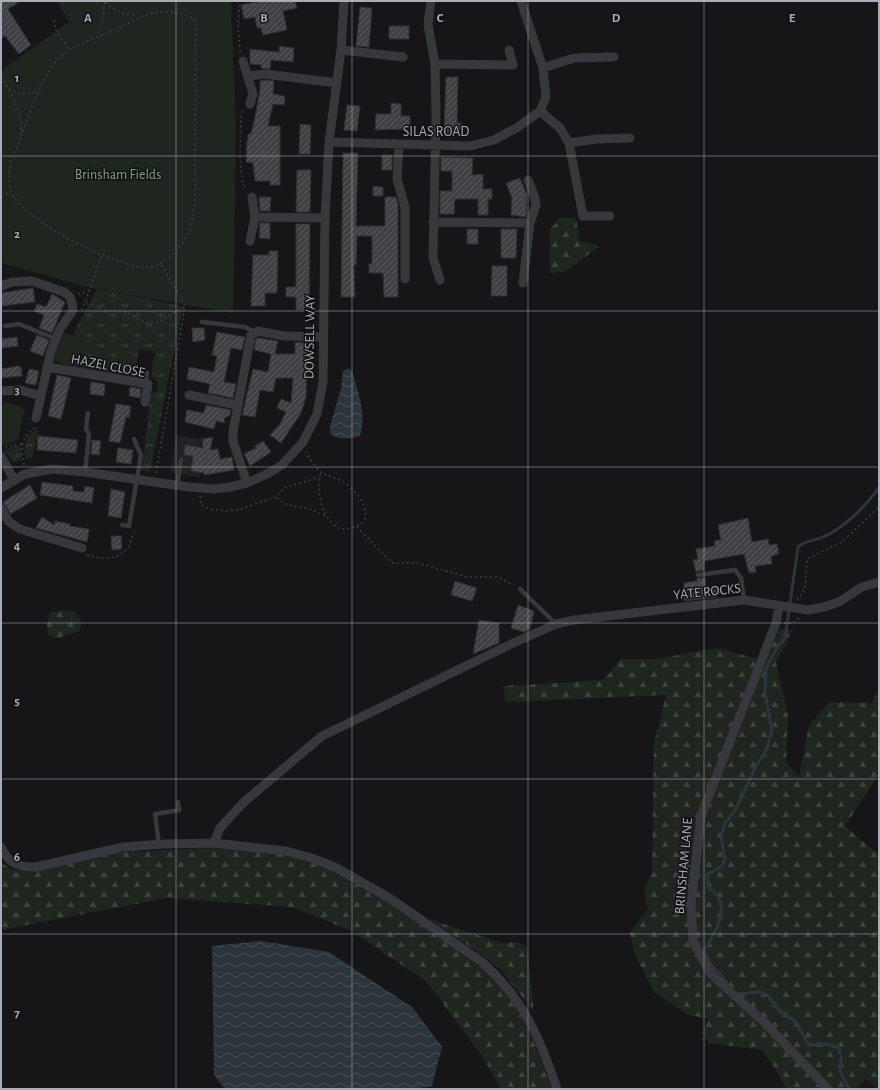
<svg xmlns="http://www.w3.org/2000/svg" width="880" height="1090" viewBox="0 0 880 1090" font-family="'Alegreya Sans',sans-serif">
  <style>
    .built { fill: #222225 }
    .grass { fill: url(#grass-tufts) }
    .forest { fill: url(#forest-firs) }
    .park { fill: #1e261f }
    .water { fill: url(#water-waves) }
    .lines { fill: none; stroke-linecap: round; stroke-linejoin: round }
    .stream { stroke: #2c353c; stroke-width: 3 }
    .building { fill: url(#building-hatch); stroke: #303034 }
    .path { stroke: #3d3f44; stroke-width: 1.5; stroke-dasharray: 2 3; stroke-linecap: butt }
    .lane { stroke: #37383d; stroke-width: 4.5 }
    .street { stroke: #37383d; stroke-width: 9 }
    .grid { fill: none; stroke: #a8adb8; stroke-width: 1; stroke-opacity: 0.55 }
    .labels { text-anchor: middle; stroke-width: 3; stroke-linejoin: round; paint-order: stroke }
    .street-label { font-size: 14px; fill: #a8adb8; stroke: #111113 }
    .park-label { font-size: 14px; fill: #7fa381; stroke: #111113 }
    .grid-label { font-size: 13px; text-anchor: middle; font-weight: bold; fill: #a8adb8; stroke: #111113; stroke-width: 3; stroke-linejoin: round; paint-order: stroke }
  </style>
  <defs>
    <pattern id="grass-tufts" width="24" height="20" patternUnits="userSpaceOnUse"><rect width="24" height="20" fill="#1e261f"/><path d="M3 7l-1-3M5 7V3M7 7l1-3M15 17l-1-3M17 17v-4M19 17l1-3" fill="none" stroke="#3c433d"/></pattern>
    <pattern id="forest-firs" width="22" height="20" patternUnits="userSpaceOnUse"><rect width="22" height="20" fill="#1e261f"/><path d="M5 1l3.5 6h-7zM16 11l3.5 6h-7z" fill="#3c433d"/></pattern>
    <pattern id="water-waves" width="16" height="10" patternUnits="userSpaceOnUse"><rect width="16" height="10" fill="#2c353c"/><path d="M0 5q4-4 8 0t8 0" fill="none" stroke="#485056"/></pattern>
    <pattern id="building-hatch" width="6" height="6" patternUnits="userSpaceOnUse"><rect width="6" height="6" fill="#404145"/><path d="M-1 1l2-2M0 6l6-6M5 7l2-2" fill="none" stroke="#595a5e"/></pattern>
  </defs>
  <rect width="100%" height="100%" fill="#161618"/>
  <!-- built -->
  <path class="built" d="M176,436L201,439L200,477L170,473Z"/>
  <!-- grass -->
  <path class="grass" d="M97,289L183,306L150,472L141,470L145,446L150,396L152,393L157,392L158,382L151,376L155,352L139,349L136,366L145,368L144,373L136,377L86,369C87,356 84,342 73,334Z
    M39,427L32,458L26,459L24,454L27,437Z
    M18,445L21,448L22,460L13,462L4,450Z"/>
  <!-- forest -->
  <path class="forest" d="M560,218H576L580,242L591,243L599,247L564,272L550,273V229Z
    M69,610L77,613L81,622L80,631L59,638L48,636L47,623L50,612Z
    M780,629L793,630L776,662L788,716L786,763L799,776L809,725L830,702L872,703L879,689V774L845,826L879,855V1089L865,1079L857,1089H787L763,1050L709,1043L702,1033L708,1019L686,1014L653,991L635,955L630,933L648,909L644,890L652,873L654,743L666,695L506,702L503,686L604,680L620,659H656L717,648L765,661Z
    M214,848C237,850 263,850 286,855C341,867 394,906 440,938C462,953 488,966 504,988C526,1018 539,1055 552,1089H501L480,1053L427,982L351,931L292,907L166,898L1,930V863L11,869L29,872L122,852Z
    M429,919L501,943L518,942L527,948L534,1012L500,969L485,957Z"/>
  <!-- park -->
  <path class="park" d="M57,1H231L236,127L233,313L91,288L1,263V73L4,68L69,22Z
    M64,333C86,337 87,350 86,369L67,366L55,361V353Z
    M6,402L25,408L18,440L2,446L1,406Z"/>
  <!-- water -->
  <path class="water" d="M348,368L352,371C358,393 367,413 360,436C350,439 338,440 330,434V426L341,389L343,371Z
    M261,941L329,952L413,1008L442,1047L432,1086L413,1089H225L214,1075L212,946Z"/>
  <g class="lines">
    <!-- stream -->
    <path class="stream" d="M727,983L710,963L704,950C716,933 734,902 708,888L707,875L722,866L725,859L721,836L725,823L736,809L756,766L767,749L772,730L765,693L766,669L776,649L785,638L798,547C806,540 815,541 823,537C846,527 864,507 879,488
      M738,994L760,992L767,995L780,1011L795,1021L809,1045L826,1044L839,1048L841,1057L840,1071L849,1089"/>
  </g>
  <!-- building -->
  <path class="building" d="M1,1H20L8,9L31,45L19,54L5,36L1,38Z
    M262,1H295L297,8L283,11L287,30L263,35L261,28H257L255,17L244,19L241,5Z
    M360,7L372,8L369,47L356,46Z
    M389,26H409V39H389Z
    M279,46L294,48L293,62L271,60L270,69L261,68L262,65L250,64V49L279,52Z
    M446,77H458L457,123H461V134L444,133Z
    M265,80L274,81L273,94L285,96L284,105L273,104L268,126H280V185H270V181H255L253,163L246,162L247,141H248V134H251L255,117L260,90V81Z
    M391,103L401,104V116H410V129L375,130L376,114H391Z
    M347,105L360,106L357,131L344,130Z
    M300,124L311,125L310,154H299Z
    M343,153H358L356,226H385V197H396L398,204V297H384L383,273H369V264H372V236H357L356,265H354L355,297H341Z
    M382,155H392V170H382Z
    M441,157L473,158L472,175L483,174V189H492V199H488V215H478V199H455L454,214H440V191H452V171H441Z
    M297,170H311L310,212H296Z
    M520,178L527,195L526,217L511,215L512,198L506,183Z
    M373,186L383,187V196H373Z
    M259,197H271L270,211H260Z
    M260,223H270V239L259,238Z
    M296,224H310L309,310H296V297H286V287H296Z
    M467,229H478V244H467Z
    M501,229H517L516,258H501Z
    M269,251H278L277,293H265V306H251L253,255H269Z
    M492,266H507V296H491Z
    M33,288L35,302L1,306V293Z
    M52,294L65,302L52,333L39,328L44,315L34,311L37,304L46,307Z
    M192,328H204L205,340L193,342Z
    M217,332L245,337L242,350L231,348L224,382L236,384L233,398L208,393L210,384L187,379L189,367L214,372L217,356L212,355Z
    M37,335L49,340L43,356L30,351Z
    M17,337L18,346L1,348V339Z
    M258,338L278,341L275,354H295V342L308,343L306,397L301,413L281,443L270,435L280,424L286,412L277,408L281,399L291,403L293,378H276L273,392L260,390L255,417L242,415L253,369L268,372L271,354L254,350L256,339Z
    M18,366L21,367L22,376L1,378V369Z
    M29,369L39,371L36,385L25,383Z
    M57,375L71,378L61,419L48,416Z
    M91,382L105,384L104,396L90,394Z
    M130,387L141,389L140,398L129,396Z
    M116,404L131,406L129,418L126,417L120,443L109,441Z
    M206,405L231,410L229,416L224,418L225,423L216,421L214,429L185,422L187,410L204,413Z
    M38,436L78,440L76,453L37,450Z
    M213,437L210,450L218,449L220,459L232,457L234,470L204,475V473L191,471L193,456L184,455L185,445L203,448L202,439Z
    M92,440L101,441L99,455L91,454Z
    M263,441L271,452L250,466L244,454L256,448L255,446Z
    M118,448L133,450L131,464L116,462Z
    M42,482L73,486V491L84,492L85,486L94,488L92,503L40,495Z
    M30,485L37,498L11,514L3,502Z
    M111,489L125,492L121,518L108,516Z
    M42,517L54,525L55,521L70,524V526L89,529L87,542L36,528Z
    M748,518L752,542L768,539L769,545L777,544L779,554L771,556L772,564L755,566L756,572L749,573L744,554L704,561V570L696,572L693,560L698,559L696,549L715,546L714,541L721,540L718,525Z
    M111,536H121L122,549L112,550Z
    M697,578H705L706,589L716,588L717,597L684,601V583L697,581Z
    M455,581L477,588L472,601L451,595Z
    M518,605L534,611L530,629L524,632L511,628Z
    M479,620L499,623V643L473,654Z"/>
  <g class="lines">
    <!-- path -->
    <path class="path" d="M105,3L120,13L136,15
      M175,13L178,8
      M54,20L56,30L69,50
      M240,52L238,25L240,1
      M1,77C13,95 23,114 21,136C20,143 15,150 13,156C9,166 7,181 11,192C19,212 73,243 93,251C107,257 137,270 151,267C166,264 182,247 188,233C197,212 195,187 195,164C196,119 195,74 196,28L195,19C151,0 136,24 97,37
      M9,89L20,94L38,92
      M243,111L241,115C241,137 237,170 246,190
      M21,136C33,108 42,68 69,50C77,45 88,41 97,37L102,22L105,1
      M1,196L11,192
      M78,294L89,291
      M86,302L106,311L118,310L129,314L141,321L150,324L159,322L185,307
      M82,310L102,255
      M5,447L22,444
      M306,451C308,457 317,470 322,473C329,477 338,478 345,483C368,500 379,529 340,529C320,517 319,497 319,477L322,473
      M24,465C21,444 20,440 36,427
      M156,473L185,306L161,264
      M200,496L201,505L210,509L226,511L237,510L276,497L284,488L319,477
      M277,498L284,504L310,509L325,516
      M357,527L392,563H418L467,577H498L513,585
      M87,555C110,562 130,558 133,532
      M797,600L805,589L807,559L842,542L879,507
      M784,623H793L799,618"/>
    <!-- lane -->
    <path class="lane" d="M202,322L245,327L254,332
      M5,326L19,324L56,339
      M145,384L147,373
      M85,472L89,435L86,428L88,413
      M177,486L181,460
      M122,525L129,526L141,455L134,439
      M698,575L735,570L741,578L744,600
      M520,589L556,624
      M159,845L155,814L179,810L178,802"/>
    <!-- street -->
    <path class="street" d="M431,1L428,24L435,64L436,113L433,258L440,280
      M341,50L403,57
      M243,61L253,94L250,104
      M435,64L513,65L509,50
      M543,68L574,58L614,57
      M249,76L265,74L337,83
      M540,111L560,128L569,143L583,216H610
      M329,142L470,146L494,140L518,127L540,111L546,97L543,68L521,1
      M569,143L596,139L630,138
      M399,145L397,179L405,207V279
      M255,217L325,218
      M433,222L530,223
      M250,241L255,217L252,197
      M523,283L530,223L536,205L535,198L528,180
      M1,286L12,282L32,281L64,292L70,297L72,303L73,310L60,329L51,351L36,418
      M47,367L148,384L145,402
      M1,391L20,390L41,396
      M189,395L237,405
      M1,456L14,480
      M247,483L233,441V432L251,335L258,331L284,336L323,337
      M1,488L25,474L52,469L85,472L189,487L213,489L230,487L247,483L269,473L282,465L303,442L317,414L323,382L325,218L329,142L341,50L344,1
      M1,508L9,522L20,529L82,548
      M779,606L776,623L701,816L691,905L693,941L711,974L764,1022L828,1089
      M214,843L220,828L244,802L322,736L509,645L556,624L574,620L744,600L808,610L824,607L839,602L862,587L879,582
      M1,847C8,863 19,868 36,867L123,847L164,844L214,843L286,851L312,858L337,868L391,899L482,962C523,998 540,1038 557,1089"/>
  </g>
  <!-- grid -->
  <path class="grid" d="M176,1V1089M352,1V1089M528,1V1089M704,1V1089M1,156H879M1,311H879M1,467H879M1,623H879M1,779H879M1,934H879"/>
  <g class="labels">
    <!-- street labels -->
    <g class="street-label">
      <text x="436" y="136">SILAS ROAD</text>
      <text transform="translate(309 337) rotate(-89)" y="5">DOWSELL WAY</text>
      <text transform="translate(108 365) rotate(11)" y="5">HAZEL CLOSE</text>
      <text transform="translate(707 591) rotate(-6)" y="5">YATE ROCKS</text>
      <text transform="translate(683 866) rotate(-85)" y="5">BRINSHAM LANE</text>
    </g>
    <!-- park labels -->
    <g class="park-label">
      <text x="118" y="179">Brinsham Fields</text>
    </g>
  </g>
  <g class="grid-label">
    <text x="88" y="22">A</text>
    <text x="264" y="22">B</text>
    <text x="440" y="22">C</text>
    <text x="616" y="22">D</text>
    <text x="792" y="22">E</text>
    <text x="17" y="82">1</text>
    <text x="17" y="238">2</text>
    <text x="17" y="394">3</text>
    <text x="17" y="550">4</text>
    <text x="17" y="705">5</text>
    <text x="17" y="861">6</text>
    <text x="17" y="1017">7</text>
  </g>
  <!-- border -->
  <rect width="880" height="1090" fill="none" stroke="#a8adb8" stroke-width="4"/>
</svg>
